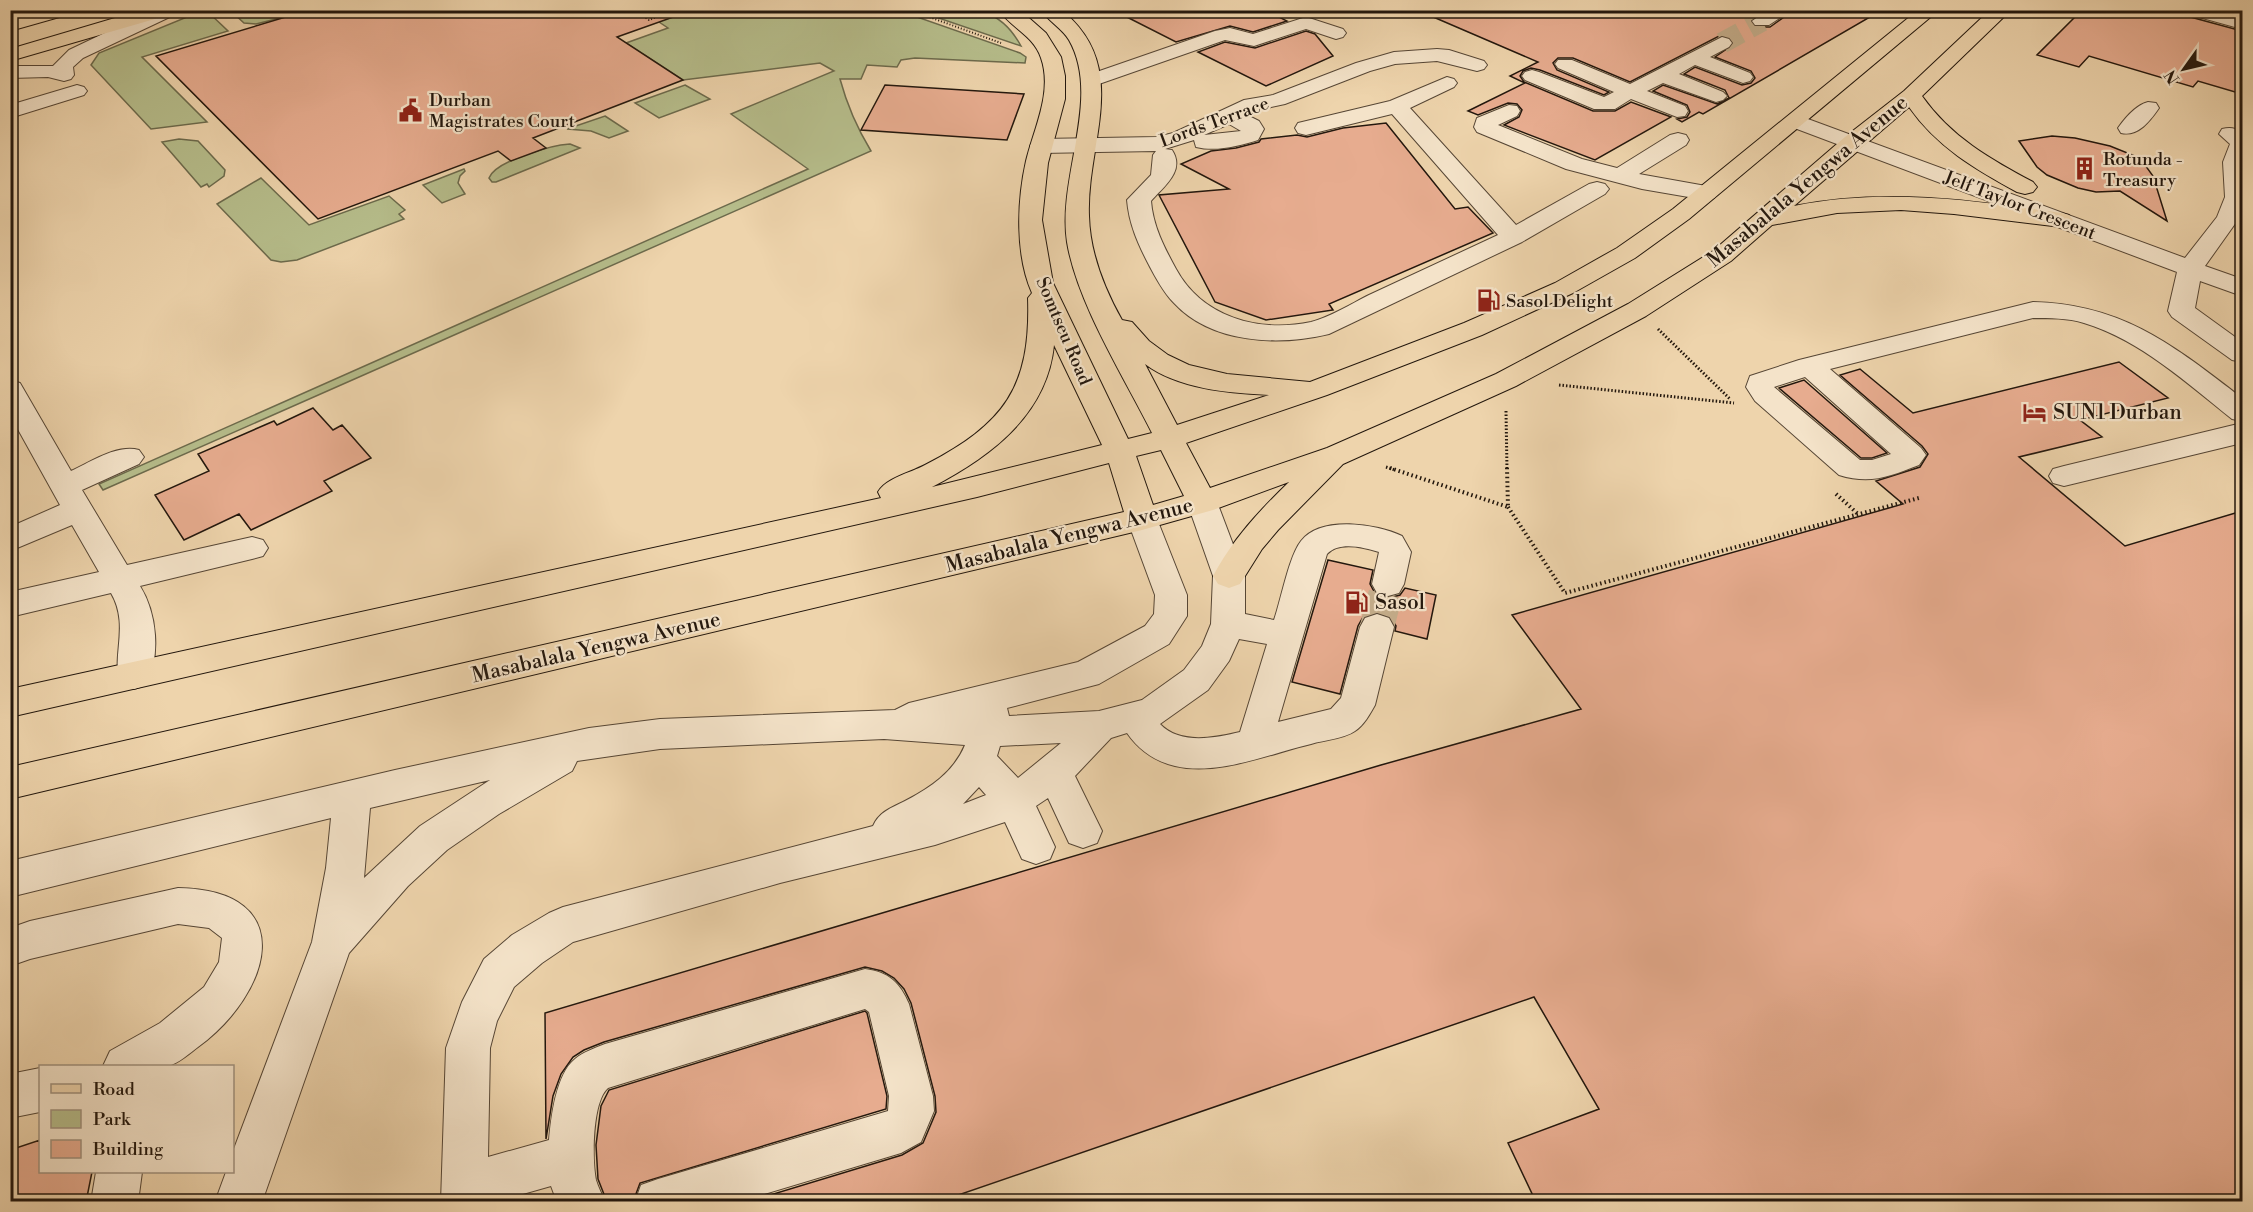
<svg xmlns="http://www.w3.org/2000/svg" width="2253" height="1212" viewBox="0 0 2253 1212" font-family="'Libre Bodoni',serif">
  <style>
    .green { fill: #b6bd8b; stroke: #6c6a4c; stroke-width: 1.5 }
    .building { fill: #e7ac8f; stroke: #23170d; stroke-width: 1.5 }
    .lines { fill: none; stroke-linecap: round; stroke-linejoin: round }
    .minor-tunnel-far1 { stroke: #c5ae8c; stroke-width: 21; stroke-dasharray: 21 10; stroke-linecap: butt }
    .minor-tunnel { stroke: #c5ae8c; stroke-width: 34; stroke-dasharray: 34 16; stroke-linecap: butt }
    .minor-casing { stroke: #564635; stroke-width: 2 }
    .major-casing { stroke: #23170d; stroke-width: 2 }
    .highway-casing { stroke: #23170d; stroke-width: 2 }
    .path-far2 { stroke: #23170d; stroke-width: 2; stroke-dasharray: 1 2; stroke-linecap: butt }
    .path-far1 { stroke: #23170d; stroke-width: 3; stroke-dasharray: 1.5 2; stroke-linecap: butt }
    .path { stroke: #23170d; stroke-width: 4; stroke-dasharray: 1.5 3; stroke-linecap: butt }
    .minor { fill: #f4e3c9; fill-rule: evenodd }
    .major { fill: #eed4ac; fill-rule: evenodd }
    .highway { fill: #eed4ac; fill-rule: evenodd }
    .labels { text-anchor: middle; stroke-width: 4.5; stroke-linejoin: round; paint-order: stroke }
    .far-poi-label { font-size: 18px; fill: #23170d; stroke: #f4e3c9; text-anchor: start }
    .far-street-label { font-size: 18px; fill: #23170d; stroke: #f4e3c9 }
    .street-label { font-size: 21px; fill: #23170d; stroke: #f4e3c9 }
    .poi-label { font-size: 21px; fill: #23170d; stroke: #f4e3c9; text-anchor: start }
  </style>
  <rect width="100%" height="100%" fill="#eed4ac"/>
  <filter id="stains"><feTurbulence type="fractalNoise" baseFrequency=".00333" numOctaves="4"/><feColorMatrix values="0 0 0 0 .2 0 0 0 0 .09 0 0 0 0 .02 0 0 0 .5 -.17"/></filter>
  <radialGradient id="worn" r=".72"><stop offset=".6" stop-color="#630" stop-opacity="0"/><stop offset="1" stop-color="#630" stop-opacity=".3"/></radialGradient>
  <!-- green -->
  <path class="green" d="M204,10L212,11L208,12L228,31L142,57L207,122L151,129L91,65L99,53Z
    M684,10L900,11L1020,53L1026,57L1025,63L915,58L901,60L897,67L867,65L861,79H840C847,105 857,128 871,151L103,490L99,484L808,169L731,114L834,71L820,63L683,80L626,43L668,28L656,20Z
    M231,11H308L256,24L244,23Z
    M918,11C964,10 996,0 1021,46Z
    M685,85L710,99L659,118L635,103Z
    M605,116L628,131L609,138L591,131L567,129Z
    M179,139L198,141L225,170L224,176L209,187L207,184L201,187L162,142Z
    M570,144L580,148L496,182H492L489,178C495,161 552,145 570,144Z
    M464,169L465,171L460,176L458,183L465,194L442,203L423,185Z
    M261,178L309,225L389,196L405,210L399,214L404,219L297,260L281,262L271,260L217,204Z"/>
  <!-- building -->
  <path class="building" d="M309,10H679V15L617,37L683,80L533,138L546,148L511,161L498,151L318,219L156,56Z
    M1113,10H1265L1287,21L1253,32L1230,26L1176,42Z
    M1417,10H1763L1750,21L1755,27H1770L1794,10H1882L1703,114L1699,112L1682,122L1677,119L1687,117L1690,112L1687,105L1653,91L1663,85L1717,104L1729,98L1725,90L1684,74L1695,67L1742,85L1751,83L1755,78L1751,71L1715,57L1734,44L1730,37L1721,35L1630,82L1573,58H1558L1553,63L1557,70L1609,92L1604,95L1540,70L1531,68L1523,71L1520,76L1524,82L1593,111H1615L1631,102L1671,117L1595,160L1504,125L1519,117L1522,110L1517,104L1508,103L1478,115L1468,111L1525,83L1510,76L1538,62Z
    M2082,10H2184L2187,16L2242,31V94L2198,81L2193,87L2089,56L2079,67L2037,55Z
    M1306,31L1315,34L1333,56L1266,86L1198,52L1225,42L1255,48Z
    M885,85L1024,94L1007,140L861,130Z
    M1386,123L1455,209L1468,207L1493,233L1329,304L1333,310L1266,320L1215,302L1159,195L1229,189L1181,164L1211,151L1236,148L1259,142L1261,139L1297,135L1307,137L1343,128Z
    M2052,136L2075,138L2110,146L2140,158L2153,176L2167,221L2120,191L2096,192L2078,188L2047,175L2037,167L2019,141Z
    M2119,362L2168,398L2080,420L2102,437L2019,457L2125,546L2242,511V1202H1536L1508,1143L1599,1109L1534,997L938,1202H747L902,1155L923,1143L936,1112L935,1096L911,1003L904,989L894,978L882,971L865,967L604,1042L584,1050L573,1057L561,1074L553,1096L546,1139L545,1013L1381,765L1581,709L1512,615L1903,504L1876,481L1920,467L1928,454L1922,446L1840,375L1860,369L1913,413Z
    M1804,380L1887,453L1872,458H1861L1779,388Z
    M313,408L333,430L342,425L371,458L324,481L332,491L251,530L239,514L184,540L155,495L209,471L198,454L274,421L277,425Z
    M1328,560L1373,570L1370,584L1376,595L1389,598L1400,595L1405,588L1436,595L1427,639L1395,631L1396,626L1390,616L1376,612L1363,617L1358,626L1340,694L1292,682Z
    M865,1011L867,1013L887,1096L886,1109L640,1183L633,1202H607L598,1179L596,1145L601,1106L609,1090Z
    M40,1140V1172H92L86,1202H10V1150Z"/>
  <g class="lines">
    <!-- minor-tunnel-far1 -->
    <path class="minor-tunnel-far1" d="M1722,43L1762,21"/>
    <!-- minor-tunnel -->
    <path class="minor-tunnel" d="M1377,627L1388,584"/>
    <defs>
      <path id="minor" d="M153,10H178L176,14L83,58L73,67L74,75L71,79L64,81L48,77L10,78V66H53L69,50Z
        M1768,10H1792L1769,25H1755L1752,21Z
        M2186,10H2218L2242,17V29L2188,14Z
        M1306,17L1343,29L1346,33L1343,37L1336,39L1306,29L1254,46L1225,40L1099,84L1092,86L1085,84L1082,80L1085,76L1215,31L1230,28L1253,34Z
        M1722,37L1729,39L1732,43L1729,47L1710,57L1750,73L1753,77L1750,81L1743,83L1695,65L1679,74L1723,92L1727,96L1723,100L1716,102L1663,83L1647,91L1685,106L1688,111L1685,116L1677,117L1631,99L1615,109H1594L1525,80L1522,76L1525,72L1532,70L1539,72L1604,97L1614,92L1558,68L1555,64L1558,60H1572L1630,84Z
        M1437,49L1449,50L1484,61L1487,65L1484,69L1477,71L1437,61L1395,64L1370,71L1285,104L1258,110L1247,115L1259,121L1264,129L1258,140C1239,146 1216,152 1196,147L1194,140L1165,149L1172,150C1186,171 1163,187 1151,201C1153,226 1164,247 1176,269C1202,317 1258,333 1311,322C1330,317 1351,304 1369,295C1412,275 1455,255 1498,235L1392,114L1306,135L1298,133L1295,128L1298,123L1390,101L1447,77L1454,79L1457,83L1454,87L1410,108L1516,225L1589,184L1597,182L1605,184L1609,189L1605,194L1522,242L1329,334C1279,346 1212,344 1174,303C1163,292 1156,278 1149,265C1138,244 1129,224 1127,200L1151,175L1153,155L1156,151L1041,153L1033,151L1030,146L1033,141L1041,139L1157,137L1173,133L1244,100L1273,95L1356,63L1394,52ZM1229,124L1241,131L1204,135Z
        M77,85L84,87L87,91L84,95L10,118V105Z
        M2148,102L2156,103L2159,108C2150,121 2138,137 2121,133L2118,128C2125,118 2136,105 2148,102Z
        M1509,105L1517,106L1520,111L1517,116L1498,125L1582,159L1617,168L1670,135L1678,133L1686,135L1689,140L1686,145L1639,174L1706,186L1714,188L1718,193L1714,198L1706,200L1642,189L1566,169L1477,132L1474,127L1477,118Z
        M1797,115L2185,258L2217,217L2225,197L2223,162L2230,144L2219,134L2222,129C2230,127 2235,128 2242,132V214L2205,266L2242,279V296L2200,281L2195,308L2242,342V362L2232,360L2172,317L2168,311L2177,272L1789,126L1786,121L1789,116Z
        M2033,302C2123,304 2174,346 2242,398V421L2232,419C2187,383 2140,340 2084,323C2067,318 2050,318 2033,318L1830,369L1921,448L1926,455L1919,465C1890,476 1871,485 1839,475L1755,401L1746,387L1750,376L1799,360ZM1805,377L1891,454L1872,460H1860L1774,387Z
        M10,380L20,383L71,471C91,462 117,444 139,450L144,457L139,464L82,490L127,565L252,537L263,540L268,548L263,556L252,559L140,586C157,613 161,656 146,685L134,689L122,685C109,660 131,627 111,593L10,617V592L99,572L72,525L10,551V527L60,505L10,415Z
        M2242,423V443L2064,486L2053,483L2049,476L2053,469L2064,466Z
        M1202,491L1213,494L1217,502L1245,576V614L1274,620C1281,600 1289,556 1301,541C1321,515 1377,524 1402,536L1411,552L1404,584L1399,593L1388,596L1377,593L1372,584L1379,552C1363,547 1339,541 1327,554L1278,722L1331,709L1341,698L1360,627L1365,618L1377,614L1389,618L1394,627L1375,705C1370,714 1364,725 1355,731C1344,739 1324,740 1311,744C1269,754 1218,776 1175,766C1154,761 1139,750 1127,733L1111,738L1075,776L1102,831L1097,843L1083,848L1069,843L1048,798L1036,806L1055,847L1050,859L1036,864L1022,859L1005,822L935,845L780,883L573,942L542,963L514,987L497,1021L490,1048L488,1157L549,1140C551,1117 556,1074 575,1059C583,1052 595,1048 605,1044L865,969C889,972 900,983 909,1004L933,1096L934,1111L921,1142L901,1153L738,1202H635L641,1185L658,1179L888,1111L889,1096L869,1012L865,1009L608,1088C592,1102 592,1159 596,1180C598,1187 602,1194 605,1202H557L551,1186L495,1202H441L446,1048L462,1002L484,959L512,935L549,913L563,907L873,826C879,812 891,808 905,801C930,788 954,772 965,745L884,739L660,749L577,761L572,771L499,814L447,850L408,886L349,953L262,1202H215L226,1172H232V1154L312,942L326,868L331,818L10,897V861L395,770L589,728L660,719L895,710L909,703L1078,662L1145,626L1154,614L1155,595L1127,519L1131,511L1142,508L1153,511L1157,519L1187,595V616L1169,644L1099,684L1007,708L1009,716L1099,711L1142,700L1184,670L1202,646L1211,624L1213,576L1187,502L1191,494ZM1239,639L1267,644L1240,732C1215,738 1180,745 1160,724L1208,690L1229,661ZM1061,743L1018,778L997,756L1000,746ZM490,780L420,826L364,878L370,808ZM979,787L986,795L963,804Z
        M178,888C302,890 271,994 198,1047C190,1053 178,1064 168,1066C150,1070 122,1066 103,1066L110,1051L160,1023L204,987L219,962L222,938L209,928L178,924L30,959L10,966V928L30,921Z
        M40,1068V1112L10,1118V1074Z
        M96,1172H142L138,1202H91Z"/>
      <path id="major" d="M999,10H1020L1046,33L1061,57L1065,76V99L1048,163L1042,220L1053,283L1128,439L1152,433C1124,377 1077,303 1067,242C1057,177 1102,98 1069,40C1062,28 1049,22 1041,10H1062L1065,13C1131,70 1086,144 1089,216C1090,253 1104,288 1122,320L1132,322L1149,341L1168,355L1189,365L1227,374L1310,382L1464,323L1555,283L1617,248L1673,209L1918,10H1939L1689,219L1635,258L1573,293L1482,335L1327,395L1186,443L1210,488L1327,448L1496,374L1628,304L1713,251L1845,137L1904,91L1990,10H2011L1922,96C1951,137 1990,159 2033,182L2037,187L2033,192L2025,194L2017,192C1975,169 1937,147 1909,107L1794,206C1883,188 1972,200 2061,213L2069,215L2073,220L2069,225L2061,227L1954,214L1901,210L1837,213L1772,225L1731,261L1646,316L1516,386L1343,464L1278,530L1262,549L1240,584L1229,588L1218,584L1213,576C1233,539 1259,511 1289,482L1213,510L1142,530L10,799V767L1124,512L1109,463L977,497L10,717V689L881,498L878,492C886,478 910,473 925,465C1004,424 1031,388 1028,298L1032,293C1015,255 1017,201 1026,161C1034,128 1053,92 1041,58C1034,36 1011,28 999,10ZM1054,345L1102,445L932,487C990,457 1047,415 1054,345ZM1145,364C1178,389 1229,393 1269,395L1177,425ZM1161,450L1184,496L1153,505L1136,456Z"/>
      <path id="highway" d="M40,10H72L70,14L10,31V19Z
        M142,10H174L172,14L10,61V49Z"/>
    </defs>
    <!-- minor casing -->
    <use href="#minor" class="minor-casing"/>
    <!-- major casing -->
    <use href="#major" class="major-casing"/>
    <!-- highway casing -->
    <use href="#highway" class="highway-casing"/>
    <!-- path-far2 -->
    <path class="path-far2" d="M633,10L649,20L674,10
      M910,10L1001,43"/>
    <!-- path-far1 -->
    <path class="path-far1" d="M1658,329L1730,399
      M1559,385L1734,403
      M1506,411L1507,470
      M1386,467L1395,470"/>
    <!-- path -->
    <path class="path" d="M1390,468L1508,507L1507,468
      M1836,494L1858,514
      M1508,507L1565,593L1919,498"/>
    <!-- minor -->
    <use href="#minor" class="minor"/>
    <!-- major -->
    <use href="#major" class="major"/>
    <!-- highway -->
    <use href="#highway" class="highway"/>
  </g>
  <!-- icons -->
  <defs>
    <symbol id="civic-bare" viewBox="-9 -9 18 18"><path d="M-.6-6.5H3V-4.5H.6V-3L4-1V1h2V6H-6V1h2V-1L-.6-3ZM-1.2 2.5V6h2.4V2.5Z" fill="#8f2418" stroke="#f4e3c9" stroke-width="2.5" paint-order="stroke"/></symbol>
    <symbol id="building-bare" viewBox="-9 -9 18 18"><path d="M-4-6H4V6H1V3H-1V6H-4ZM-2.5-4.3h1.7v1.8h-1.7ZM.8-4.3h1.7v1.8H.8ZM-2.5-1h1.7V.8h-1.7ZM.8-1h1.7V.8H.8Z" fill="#8f2418" stroke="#f4e3c9" stroke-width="2.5" paint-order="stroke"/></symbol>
    <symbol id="fuel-bare" viewBox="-9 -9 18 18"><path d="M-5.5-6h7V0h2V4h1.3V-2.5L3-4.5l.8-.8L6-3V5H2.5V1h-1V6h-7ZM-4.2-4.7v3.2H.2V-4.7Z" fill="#8f2418" stroke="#f4e3c9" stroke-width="2.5" paint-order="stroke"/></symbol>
    <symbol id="hotel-bare" viewBox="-9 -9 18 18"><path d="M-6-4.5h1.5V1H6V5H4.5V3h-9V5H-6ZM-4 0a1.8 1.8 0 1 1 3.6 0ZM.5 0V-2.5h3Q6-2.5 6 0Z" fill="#8f2418" stroke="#f4e3c9" stroke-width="2.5" paint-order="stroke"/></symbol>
  </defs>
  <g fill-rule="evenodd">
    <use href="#civic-bare" x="394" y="94" width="33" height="33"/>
    <use href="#building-bare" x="2068" y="152" width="33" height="33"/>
    <use href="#fuel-bare" x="1472" y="284" width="33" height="33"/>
    <use href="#hotel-bare" x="2018" y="396" width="33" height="33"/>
    <use href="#fuel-bare" x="1340" y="586" width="33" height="33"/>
  </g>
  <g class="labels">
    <!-- far-poi labels -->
    <g class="far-poi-label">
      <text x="429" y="106">Durban<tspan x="429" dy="21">Magistrates Court</tspan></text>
      <text x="2103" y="165">Rotunda -<tspan x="2103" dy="21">Treasury</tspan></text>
      <text x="1506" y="307">Sasol Delight</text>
    </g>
    <!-- far-street labels -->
    <g class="far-street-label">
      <text transform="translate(1214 122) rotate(-20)" y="6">Lords Terrace</text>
      <text transform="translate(2020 205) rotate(21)" y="6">Jelf Taylor Crescent</text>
      <text transform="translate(1064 331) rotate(67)" y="6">Somtseu Road</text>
    </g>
    <!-- street labels -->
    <g class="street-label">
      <text transform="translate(1807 181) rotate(-40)" y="7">Masabalala Yengwa Avenue</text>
      <text transform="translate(1069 535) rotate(-14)" y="7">Masabalala Yengwa Avenue</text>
      <text transform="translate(596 647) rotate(-13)" y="7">Masabalala Yengwa Avenue</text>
    </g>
    <!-- poi labels -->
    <g class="poi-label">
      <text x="2053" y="419">SUN1 Durban</text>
      <text x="1375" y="609">Sasol</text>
    </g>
  </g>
  <!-- margin -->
  <rect width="2253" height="1212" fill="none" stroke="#eed4ac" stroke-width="36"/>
  <rect x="12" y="12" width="2229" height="1188" fill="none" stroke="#23170d" stroke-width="3"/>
  <rect x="18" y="18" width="2217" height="1176" fill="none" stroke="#23170d" stroke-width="1.5"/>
  <!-- legend -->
  <rect x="39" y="1065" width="195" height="108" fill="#f4e3c9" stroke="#a0917e" stroke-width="1.5"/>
  <rect x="51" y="1084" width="30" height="9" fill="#eed4ac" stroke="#a0917e" stroke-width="1.5"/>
  <text x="93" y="1095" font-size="18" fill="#23170d">Road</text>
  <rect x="51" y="1110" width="30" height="18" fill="#b6bd8b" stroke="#a0917e" stroke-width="1.5"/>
  <text x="93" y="1125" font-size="18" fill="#23170d">Park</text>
  <rect x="51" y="1140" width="30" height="18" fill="#e7ac8f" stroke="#a0917e" stroke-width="1.5"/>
  <text x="93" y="1155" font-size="18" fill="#23170d">Building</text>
  <!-- north arrow -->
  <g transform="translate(2184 69) rotate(236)" stroke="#f4e3c9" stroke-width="4.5" paint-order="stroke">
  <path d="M0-4.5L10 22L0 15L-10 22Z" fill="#23170d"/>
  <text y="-9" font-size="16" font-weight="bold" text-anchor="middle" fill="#23170d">N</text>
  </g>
  <rect width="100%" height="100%" filter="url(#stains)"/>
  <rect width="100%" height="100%" fill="url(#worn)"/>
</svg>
